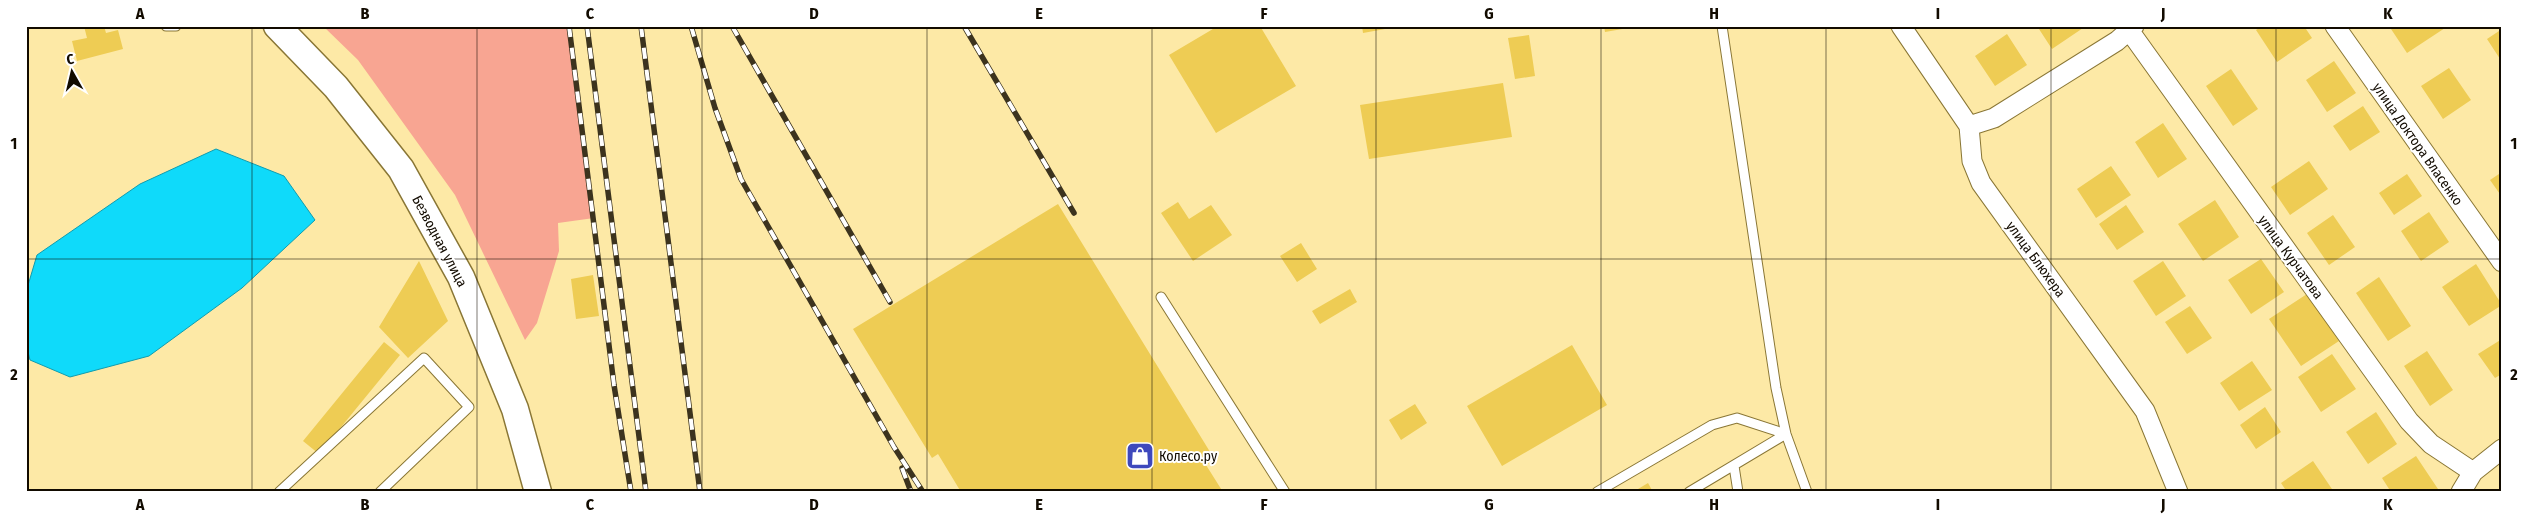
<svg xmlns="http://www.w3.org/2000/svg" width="2528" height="518" viewBox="0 0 2528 518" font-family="'Fira Sans Condensed',sans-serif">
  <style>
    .green { fill: #f8a592 }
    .water { fill: #0fdafa; stroke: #109caf }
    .building { fill: #eecc54 }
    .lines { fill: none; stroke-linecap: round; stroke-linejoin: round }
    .lane-casing { stroke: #897635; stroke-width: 11 }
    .street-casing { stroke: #897635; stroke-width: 21 }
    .secondary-casing { stroke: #897635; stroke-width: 29 }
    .lane { stroke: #fff; stroke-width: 9 }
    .street { stroke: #fff; stroke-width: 19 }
    .secondary { stroke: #fff; stroke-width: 26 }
    .rail-casing { stroke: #3c331e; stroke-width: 5.5 }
    .rail { stroke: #fff; stroke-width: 4; stroke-dasharray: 11; stroke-linecap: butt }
    .grid { fill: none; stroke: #120b00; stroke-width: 1; stroke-opacity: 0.55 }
    .labels { text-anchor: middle; stroke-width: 4; stroke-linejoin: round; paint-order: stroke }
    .street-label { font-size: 14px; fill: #120b00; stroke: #fff }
    .poi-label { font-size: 14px; fill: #120b00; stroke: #fff; text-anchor: start }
    .neatline { fill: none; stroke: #120b00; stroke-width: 2 }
    .grid-label { font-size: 16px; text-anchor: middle; font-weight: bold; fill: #120b00 }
  </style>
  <rect width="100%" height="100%" fill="#fde9a6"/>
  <!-- green -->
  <path class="green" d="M323,26H571L594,218L558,223L559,251L537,323L525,340L455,195L358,60Z"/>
  <!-- water -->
  <path class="water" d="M216,149L284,176L315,220L242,288L149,356L70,377L30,360L26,344V292L37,255L140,184Z"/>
  <!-- building -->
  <path class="building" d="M84,26H104L106,33L118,30L123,49L77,61L72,41L87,38Z
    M1218,26H1260L1296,86L1216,133L1169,55Z
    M1362,26H1396V27L1363,33Z
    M1604,26H1634V27L1605,32Z
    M2037,26H2086L2052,49Z
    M2262,26H2304L2312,38L2277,62L2256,30Z
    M2389,26H2445V28L2407,53Z
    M2502,29V62L2487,39Z
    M2007,34L2027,65L1995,86L1975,56Z
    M1529,35L1535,76L1515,79L1508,38Z
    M2334,61L2356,93L2327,112L2306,80Z
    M2449,68L2471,100L2443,119L2421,86Z
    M2231,69L2258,109L2233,126L2206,86Z
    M1503,83L1512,137L1369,159L1360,105Z
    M2363,106L2380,132L2350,151L2333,126Z
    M2163,123L2187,159L2158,178L2135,142Z
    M2309,161L2328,189L2290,215L2271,187Z
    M2111,166L2131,195L2096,218L2077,189Z
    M2502,172V197L2490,180Z
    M2407,174L2422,196L2394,215L2379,193Z
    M2215,200L2239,237L2203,261L2178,224Z
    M1178,202L1189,219L1211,205L1232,235L1193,261L1161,213Z
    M1058,204L1215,460L1206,465L1223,492H961L938,454L932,458L853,329Z
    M2126,205L2144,232L2117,250L2099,224Z
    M2429,212L2449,242L2421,261L2401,231Z
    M2333,215L2355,247L2329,265L2307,233Z
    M1301,243L1317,269L1297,282L1280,256Z
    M2261,259L2284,292L2251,314L2228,280Z
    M419,261L448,321L408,358L379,327Z
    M2163,261L2186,296L2156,316L2133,281Z
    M2476,264L2502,305L2469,326L2442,287Z
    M593,275L599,316L576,319L571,279Z
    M2379,277L2411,326L2388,341L2356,293Z
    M1350,289L1357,302L1320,324L1312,311Z
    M2307,294L2339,341L2301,366L2269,319Z
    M2190,306L2212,338L2187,354L2165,322Z
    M2502,339V374L2495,378L2478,354Z
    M384,342L400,355L319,454L303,441Z
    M1572,345L1607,405L1502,466L1467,406Z
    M2427,351L2453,390L2430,406L2404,366Z
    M2332,354L2356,389L2321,412L2298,377Z
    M2252,361L2272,390L2239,411L2220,383Z
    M1415,404L1427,423L1401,440L1389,420Z
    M2265,407L2281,432L2256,449L2240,425Z
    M2376,412L2397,444L2368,464L2346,432Z
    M2416,456L2440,492H2391L2382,478Z
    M2313,461L2334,492H2287L2281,483Z
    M1648,483L1653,492H1633Z"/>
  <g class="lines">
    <defs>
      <path id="lane" d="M166,26H176
        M1722,26L1776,388L1786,434L1807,492
        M1161,297L1285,492
        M1734,466L1738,492
        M279,492L424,358L469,407L380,492
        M1597,492L1712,425L1737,418L1786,434L1689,492"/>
      <path id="street" d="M1901,26L1969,126L1972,161L1981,183L2145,411L2178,492
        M2126,26L2409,421L2431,444L2473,472
        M2335,26L2502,262
        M1969,126L1994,118L2117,41L2134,26
        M2461,492L2473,472L2502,449"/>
      <path id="secondary" d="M277,26L336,87L401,169L461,277L515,409L538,492"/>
    </defs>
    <!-- lane casing -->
    <use href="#lane" class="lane-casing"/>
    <!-- street casing -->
    <use href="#street" class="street-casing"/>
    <!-- secondary casing -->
    <use href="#secondary" class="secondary-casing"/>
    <!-- lane -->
    <use href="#lane" class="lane"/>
    <!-- street -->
    <use href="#street" class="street"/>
    <!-- secondary -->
    <use href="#secondary" class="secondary"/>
    <defs>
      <path id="rail" d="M569,26L614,385L631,492
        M587,26L646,492
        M641,26L700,492
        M691,26L715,108L741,179L894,447L923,492
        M732,26L890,302
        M964,26L1074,213
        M902,468L911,492"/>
    </defs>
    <!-- rail casing -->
    <use href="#rail" class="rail-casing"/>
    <!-- rail -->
    <use href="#rail" class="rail"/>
  </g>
  <!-- grid -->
  <path class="grid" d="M252,26V492M477,26V492M702,26V492M927,26V492M1152,26V492M1376,26V492M1601,26V492M1826,26V492M2051,26V492M2276,26V492M26,259H2502"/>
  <!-- icons -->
  <defs>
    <symbol id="shop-square" viewBox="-11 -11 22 22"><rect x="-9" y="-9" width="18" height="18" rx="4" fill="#3e48bc" stroke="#fff"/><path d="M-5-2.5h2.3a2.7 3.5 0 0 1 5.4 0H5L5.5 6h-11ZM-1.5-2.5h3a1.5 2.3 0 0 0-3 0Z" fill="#fff"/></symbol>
  </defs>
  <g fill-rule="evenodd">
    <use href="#shop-square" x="1124" y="440" width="32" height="32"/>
  </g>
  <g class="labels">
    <!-- street labels -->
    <g class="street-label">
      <text transform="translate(2418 144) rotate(55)" y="5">улица Доктора Власенко</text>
      <text transform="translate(440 241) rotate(62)" y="5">Безводная улица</text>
      <text transform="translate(2291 257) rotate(54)" y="5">улица Курчатова</text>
      <text transform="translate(2036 259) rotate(54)" y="5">улица Блюхера</text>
    </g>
    <!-- poi labels -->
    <g class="poi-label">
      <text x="1159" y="461">Колесо.ру</text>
    </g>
  </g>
  <!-- border -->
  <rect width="2528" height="518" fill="none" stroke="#ffffff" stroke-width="55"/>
  <!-- north arrow -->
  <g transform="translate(72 72) rotate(352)" stroke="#ffffff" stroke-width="4" paint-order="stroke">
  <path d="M0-4L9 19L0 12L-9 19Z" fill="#120b00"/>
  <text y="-8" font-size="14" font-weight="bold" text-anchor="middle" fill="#120b00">С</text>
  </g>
  <rect x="28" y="28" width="2472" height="462" class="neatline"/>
  <g class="grid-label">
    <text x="140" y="19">A</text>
    <text x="365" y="19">B</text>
    <text x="590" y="19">C</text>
    <text x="814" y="19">D</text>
    <text x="1039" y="19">E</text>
    <text x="1264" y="19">F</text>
    <text x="1489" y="19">G</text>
    <text x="1714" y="19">H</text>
    <text x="1938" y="19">I</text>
    <text x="2163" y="19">J</text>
    <text x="2388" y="19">K</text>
    <text x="14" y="149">1</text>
    <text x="2514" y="149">1</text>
    <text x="14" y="380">2</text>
    <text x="2514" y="380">2</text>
    <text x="140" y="510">A</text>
    <text x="365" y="510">B</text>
    <text x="590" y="510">C</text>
    <text x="814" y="510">D</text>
    <text x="1039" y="510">E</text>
    <text x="1264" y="510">F</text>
    <text x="1489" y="510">G</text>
    <text x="1714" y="510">H</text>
    <text x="1938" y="510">I</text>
    <text x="2163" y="510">J</text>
    <text x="2388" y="510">K</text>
  </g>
</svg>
